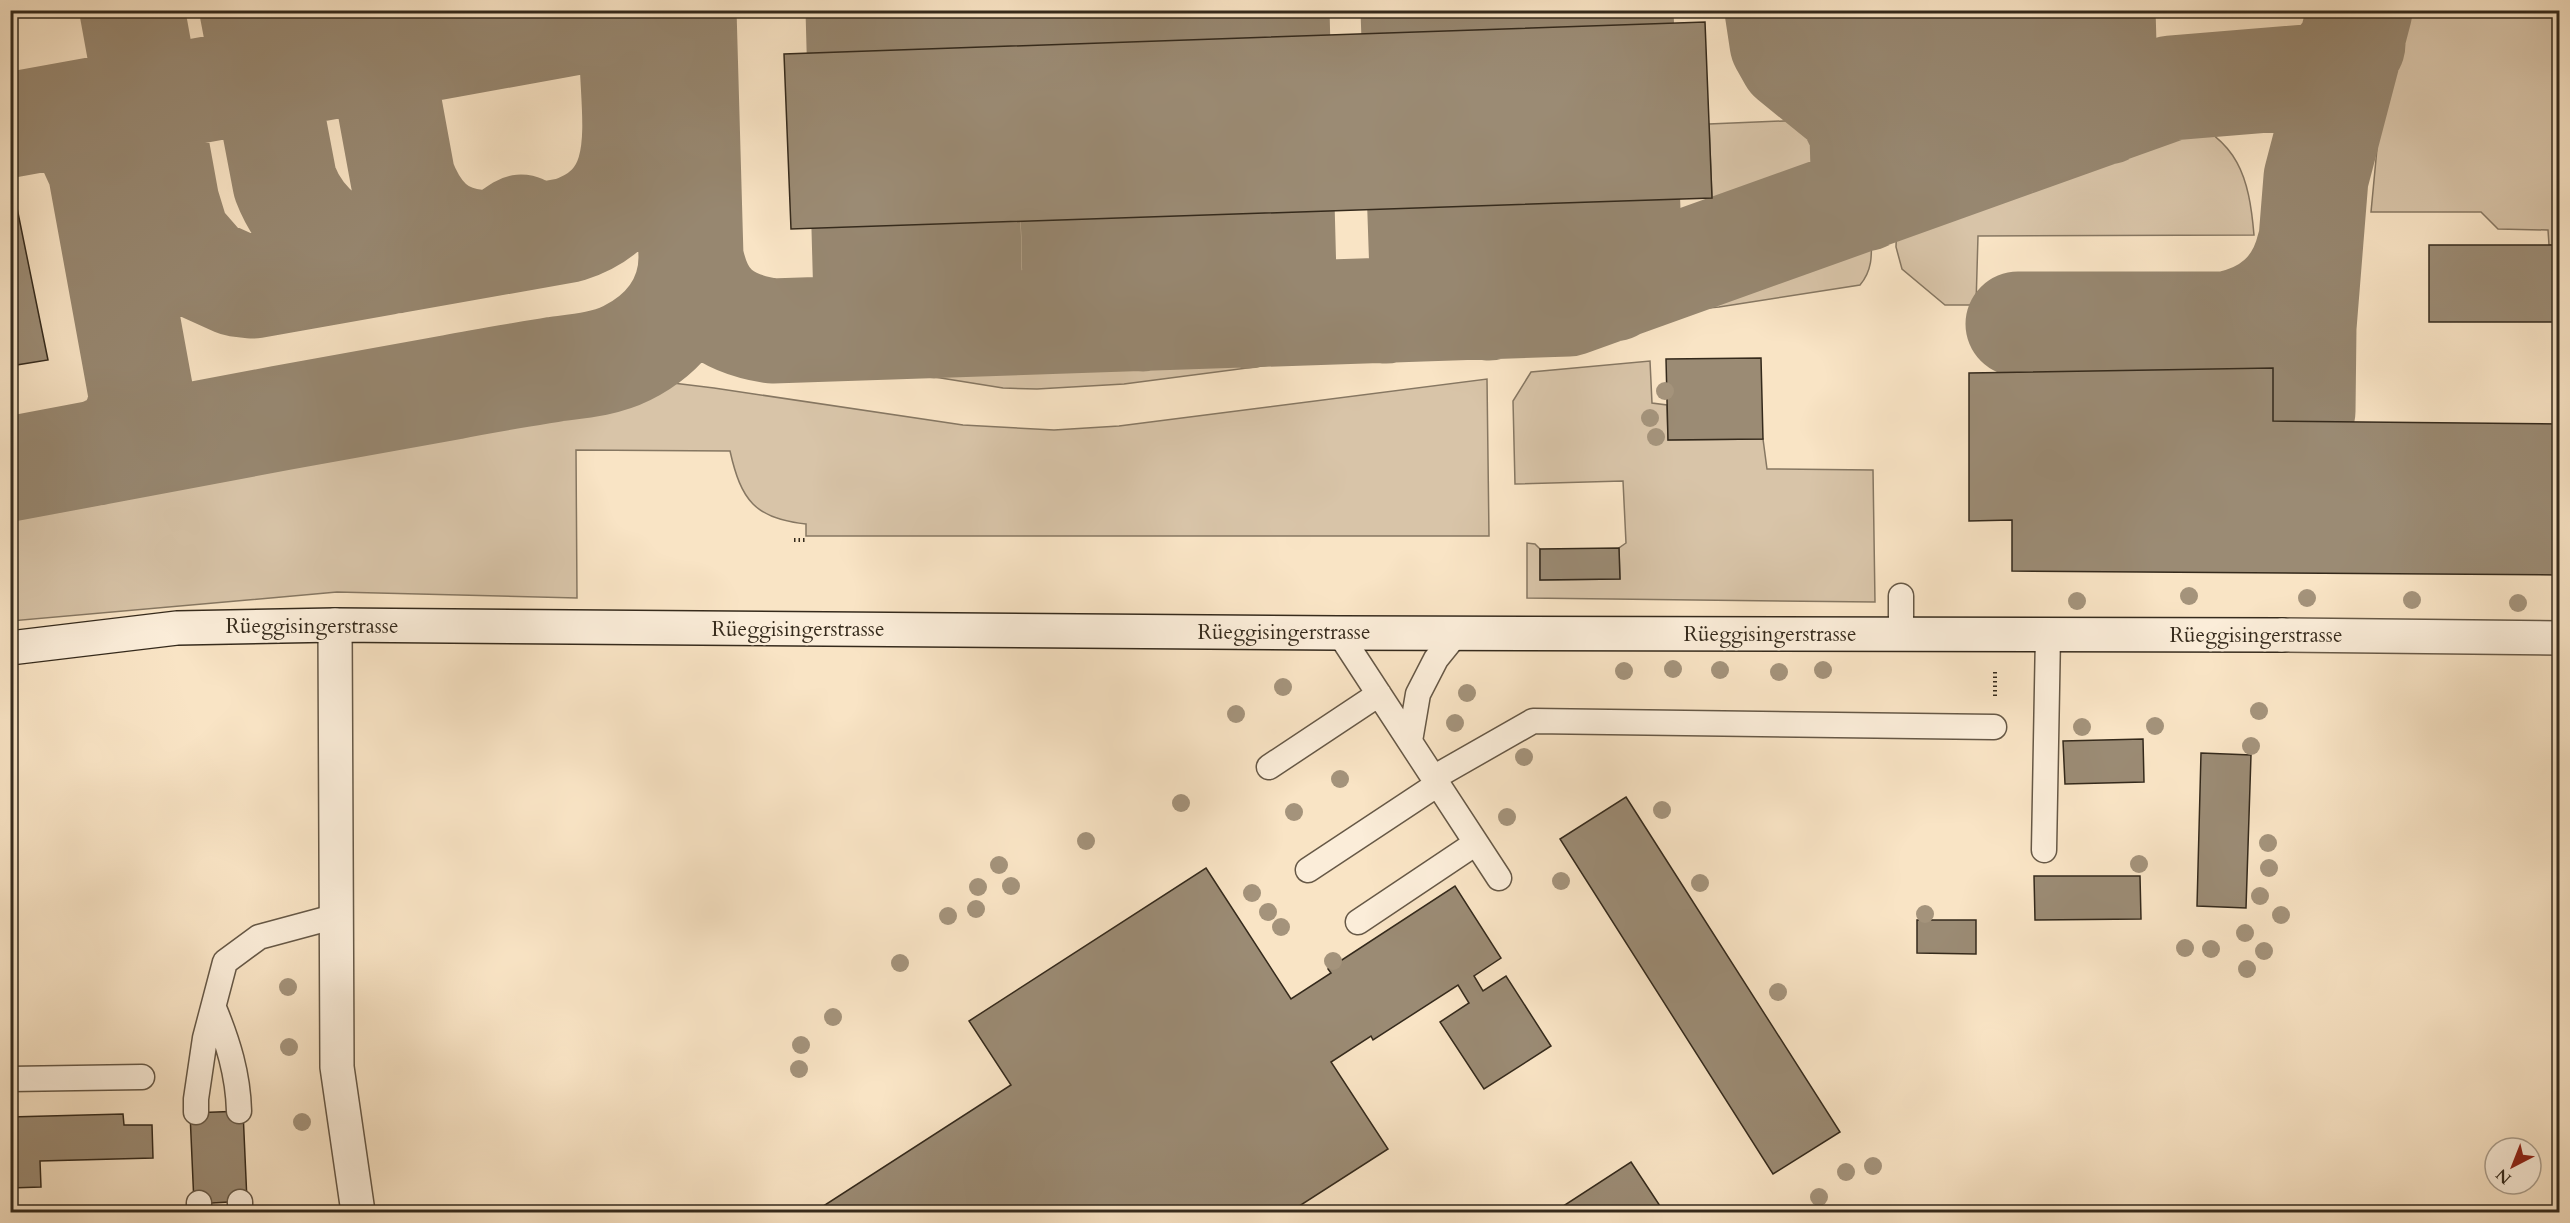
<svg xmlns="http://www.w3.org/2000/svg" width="2570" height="1223" viewBox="0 0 2570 1223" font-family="Cardo,serif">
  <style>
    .green { fill: #d8c4a8; stroke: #867762; stroke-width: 1.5 }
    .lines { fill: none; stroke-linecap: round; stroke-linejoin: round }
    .taxiway { stroke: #978770; stroke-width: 105 }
    .building { fill: #9b8b74; stroke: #352a1c; stroke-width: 1.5 }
    .service-casing { stroke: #665846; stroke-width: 27 }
    .minor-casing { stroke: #665846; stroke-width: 36 }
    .tertiary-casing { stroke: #665846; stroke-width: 36 }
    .secondary-casing { stroke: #352a1c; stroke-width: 36 }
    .path { stroke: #352a1c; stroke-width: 4; stroke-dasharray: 1.5 3; stroke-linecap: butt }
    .service { stroke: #fbedd9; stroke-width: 24 }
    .minor { stroke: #fbedd9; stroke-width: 33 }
    .tertiary { stroke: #fbedd9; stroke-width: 33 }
    .secondary { stroke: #fbedd9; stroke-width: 33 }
    .tree { fill: #a4937b }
    .labels { text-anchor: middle; stroke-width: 4.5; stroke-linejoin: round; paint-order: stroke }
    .street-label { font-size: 21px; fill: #352a1c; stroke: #fbedd9 }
  </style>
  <rect width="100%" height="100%" fill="#f9e4c5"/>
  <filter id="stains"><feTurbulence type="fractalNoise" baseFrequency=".00333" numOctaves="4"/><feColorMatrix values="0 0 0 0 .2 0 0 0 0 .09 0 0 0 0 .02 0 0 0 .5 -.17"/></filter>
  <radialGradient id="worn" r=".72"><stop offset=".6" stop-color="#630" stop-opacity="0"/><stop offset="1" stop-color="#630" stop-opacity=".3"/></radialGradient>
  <!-- green -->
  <path class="green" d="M2390,11H2559V245H2549L2548,230L2498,229L2481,212H2371Z
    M2180,116C2238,140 2249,176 2254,235L1978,236L1976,305H1945L1902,269L1896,247L1897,218Z
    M1807,120L1825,127L1830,144L1829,163L1823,178L1815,186L1744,211L1721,206L1712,198L1709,124Z
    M1871,227C1871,249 1875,267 1860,285L1719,307L1709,308L1704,305C1702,294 1705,289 1714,283Z
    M1455,338L1456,341L1124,384L1037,389L1003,388L829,360V358L1040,353Z
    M1650,361L1652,403L1667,405L1668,440L1763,439L1767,469L1873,470L1875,602L1527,598V543L1535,544L1540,549V580L1620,579L1619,548L1626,543L1623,481L1515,484L1513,401L1531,372Z
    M1487,379L1489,536H806V524C755,519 741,500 730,451L576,450L577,598L337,592L11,621V500L645,386L673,383L714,388L963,425L1054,430L1119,426Z"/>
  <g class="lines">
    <!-- taxiway -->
    <path class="taxiway" d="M132,10L167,203L178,239L205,270L236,284L253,286L569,230C651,203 634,127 632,58
      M252,10L285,183C303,230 344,258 395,261
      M372,10L403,179C417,215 438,239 478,242C483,242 491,244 496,242C505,239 513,232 521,227
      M684,10L691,257C701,306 724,323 772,331L1568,304L2171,88L2318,76L2334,67L2353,44
      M1777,10L1782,43L1791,59L1849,106L1862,133
      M1858,10L1864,199
      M1940,10L1946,168
      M2021,10L2026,139
      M2103,10L2106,112
      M10,125L643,10
      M89,145L100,169L141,394C139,425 125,444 96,453
      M1613,289L1626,281L1630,267L1621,10
      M1489,308C1509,302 1524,292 1526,270L1517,10
      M1386,311C1406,306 1420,296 1422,274L1413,10
      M1248,316C1268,309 1282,301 1284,278L1277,10
      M1143,319C1164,314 1178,305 1180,282L1172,10
      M1038,322C1058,318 1073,308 1075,286L1068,10
      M2018,324H2226C2269,316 2299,290 2309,247
      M934,326C949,322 964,315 970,299L963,10
      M830,329L850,322L866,302L858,10
      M2303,411L2304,327L2316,178L2360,10
      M10,469C158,441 305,413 453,387C487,380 522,375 556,369C580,366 605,364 627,353C665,334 691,301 691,257"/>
  </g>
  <!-- building -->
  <path class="building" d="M1705,22L1712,198L791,229L784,54Z
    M17,208L48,360L10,366V209Z
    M2429,245H2560V322H2429Z
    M1761,358L1763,439L1668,440L1666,359Z
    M2273,368V421L2560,424V575L2012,571V520L1969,521V373Z
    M1619,548L1620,579L1540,580V549Z
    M2143,739L2144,782L2065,784L2063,741Z
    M2201,753L2251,755L2246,908L2197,906Z
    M1626,797L1840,1132L1773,1174L1560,839Z
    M1206,868L1291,999L1331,973L1328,969L1455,886L1501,958L1474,976L1483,991L1506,976L1551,1046L1484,1089L1440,1022L1469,1003L1458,985L1373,1040L1371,1036L1331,1062L1388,1149L1290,1212H814L1011,1085L969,1021Z
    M2034,876H2140L2141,919L2035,920Z
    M1917,920H1976V954L1917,953Z
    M243,1111L247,1201L194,1204L190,1113Z
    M123,1114L124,1125H152L153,1158L40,1161L41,1187L10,1188V1117Z
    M1631,1162L1664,1212H1554Z"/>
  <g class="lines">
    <defs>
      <path id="service" d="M1901,596V634
        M1339,633L1499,878
        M1410,741L1418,694L1436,659L1457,633
        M1269,767L1379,694
        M1433,778L1533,721L1994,727
        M2044,850L2048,634
        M1308,870L1438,784
        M1358,922L1476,843
        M214,1008C228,1042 238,1074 239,1111
        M10,1079L142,1077
        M196,1112V1099L205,1038L225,962L259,937L337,916
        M240,1202V1212
        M199,1203V1212"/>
      <path id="minor" d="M335,625L337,1067L358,1212"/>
      <path id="tertiary" d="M2282,635L2560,638"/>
      <path id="secondary" d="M10,648L177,628L335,625L1339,633L2282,635"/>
    </defs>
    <!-- service casing -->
    <use href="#service" class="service-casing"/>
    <!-- minor casing -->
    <use href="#minor" class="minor-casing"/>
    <!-- tertiary casing -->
    <use href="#tertiary" class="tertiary-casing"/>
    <!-- secondary casing -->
    <use href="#secondary" class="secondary-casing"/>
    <!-- path -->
    <path class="path" d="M794,540H805
      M1995,696V671"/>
    <!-- service -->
    <use href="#service" class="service"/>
    <!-- minor -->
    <use href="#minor" class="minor"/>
    <!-- tertiary -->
    <use href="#tertiary" class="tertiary"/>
    <!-- secondary -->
    <use href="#secondary" class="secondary"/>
  </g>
  <!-- trees -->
  <g class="tree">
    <circle cx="1665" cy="391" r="9"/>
    <circle cx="1650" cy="418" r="9"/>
    <circle cx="1656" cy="437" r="9"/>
    <circle cx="2189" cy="596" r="9"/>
    <circle cx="2307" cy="598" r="9"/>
    <circle cx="2412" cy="600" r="9"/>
    <circle cx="2077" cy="601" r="9"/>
    <circle cx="2518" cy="603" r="9"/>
    <circle cx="1673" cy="669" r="9"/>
    <circle cx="1720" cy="670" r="9"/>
    <circle cx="1823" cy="670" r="9"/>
    <circle cx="1624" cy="671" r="9"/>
    <circle cx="1779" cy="672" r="9"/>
    <circle cx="1283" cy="687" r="9"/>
    <circle cx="1467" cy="693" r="9"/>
    <circle cx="2259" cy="711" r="9"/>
    <circle cx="1236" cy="714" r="9"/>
    <circle cx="1455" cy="723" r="9"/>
    <circle cx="2155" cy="726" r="9"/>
    <circle cx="2082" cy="727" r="9"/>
    <circle cx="2251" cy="746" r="9"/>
    <circle cx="1524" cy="757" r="9"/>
    <circle cx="1340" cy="779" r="9"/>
    <circle cx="1181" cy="803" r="9"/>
    <circle cx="1662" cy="810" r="9"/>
    <circle cx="1294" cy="812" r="9"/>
    <circle cx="1507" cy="817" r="9"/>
    <circle cx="1086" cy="841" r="9"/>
    <circle cx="2268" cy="843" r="9"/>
    <circle cx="2139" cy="864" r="9"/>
    <circle cx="999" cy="865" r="9"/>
    <circle cx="2269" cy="868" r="9"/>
    <circle cx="1561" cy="881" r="9"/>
    <circle cx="1700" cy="883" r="9"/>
    <circle cx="1011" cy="886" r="9"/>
    <circle cx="978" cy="887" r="9"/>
    <circle cx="1252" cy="893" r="9"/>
    <circle cx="2260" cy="896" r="9"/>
    <circle cx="976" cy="909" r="9"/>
    <circle cx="1268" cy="912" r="9"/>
    <circle cx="1925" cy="914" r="9"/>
    <circle cx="2281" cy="915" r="9"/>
    <circle cx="948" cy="916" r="9"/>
    <circle cx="1281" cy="927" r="9"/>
    <circle cx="2245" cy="933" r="9"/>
    <circle cx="2185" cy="948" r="9"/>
    <circle cx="2211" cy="949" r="9"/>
    <circle cx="2264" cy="951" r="9"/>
    <circle cx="1333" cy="961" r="9"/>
    <circle cx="900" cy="963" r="9"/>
    <circle cx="2247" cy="969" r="9"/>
    <circle cx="288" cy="987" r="9"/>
    <circle cx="1778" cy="992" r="9"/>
    <circle cx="833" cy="1017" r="9"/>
    <circle cx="801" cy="1045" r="9"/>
    <circle cx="289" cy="1047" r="9"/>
    <circle cx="799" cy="1069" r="9"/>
    <circle cx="302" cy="1122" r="9"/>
    <circle cx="1873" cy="1166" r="9"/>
    <circle cx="1846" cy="1172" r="9"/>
    <circle cx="1819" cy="1197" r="9"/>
  </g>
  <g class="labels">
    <!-- street labels -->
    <g class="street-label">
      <text x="312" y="633">Rüeggisingerstrasse</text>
      <text x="798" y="636">Rüeggisingerstrasse</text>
      <text x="1284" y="639">Rüeggisingerstrasse</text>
      <text x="1770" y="641">Rüeggisingerstrasse</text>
      <text x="2256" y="642">Rüeggisingerstrasse</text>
    </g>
  </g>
  <!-- margin -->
  <rect width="2570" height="1223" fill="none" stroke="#f9e4c5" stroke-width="36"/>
  <rect x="12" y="12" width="2546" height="1199" fill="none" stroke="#352a1c" stroke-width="3"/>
  <rect x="18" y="18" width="2534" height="1187" fill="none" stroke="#352a1c" stroke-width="1.5"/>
  <!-- north arrow -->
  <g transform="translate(2513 1166) rotate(222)"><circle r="28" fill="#fbedd9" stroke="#ac9f8d" stroke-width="1.5"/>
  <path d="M0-4.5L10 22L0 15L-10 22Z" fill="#8f2418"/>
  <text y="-9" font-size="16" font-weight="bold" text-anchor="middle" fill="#352a1c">N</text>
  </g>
  <rect width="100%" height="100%" filter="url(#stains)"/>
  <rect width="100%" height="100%" fill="url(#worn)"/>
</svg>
